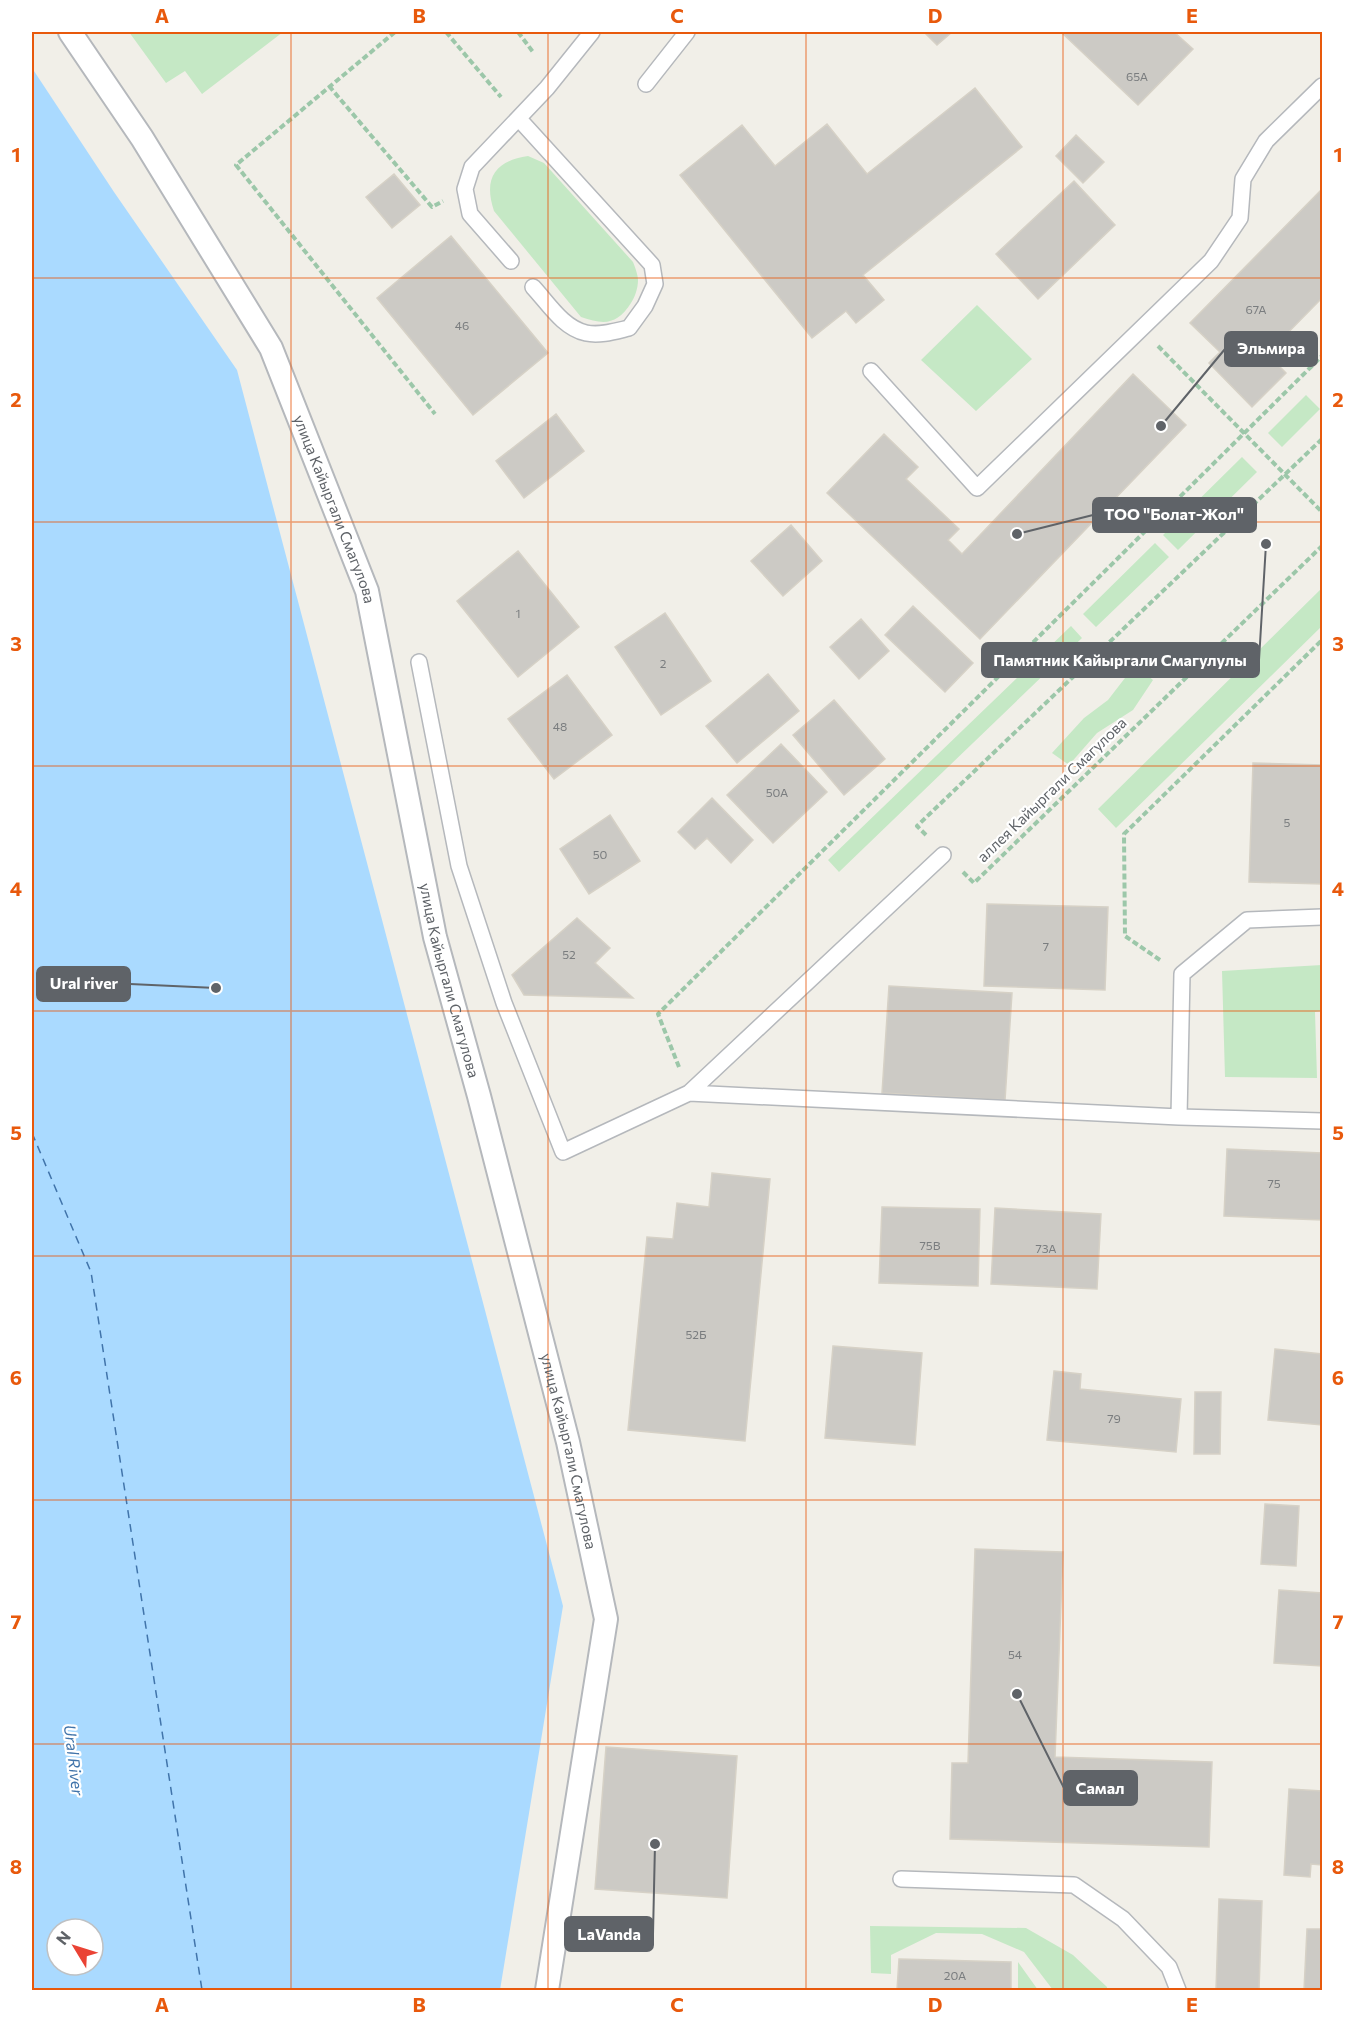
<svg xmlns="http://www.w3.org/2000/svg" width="1354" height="2022" viewBox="0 0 1354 2022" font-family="Commissioner,sans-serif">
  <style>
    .green { fill: #c5e8c5 }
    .water { fill: #aadaff; fill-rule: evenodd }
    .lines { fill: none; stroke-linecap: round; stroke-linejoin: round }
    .ferry { stroke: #4174aa; stroke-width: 1.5; stroke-dasharray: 8 6; stroke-linecap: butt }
    .building { fill: #cccac5; stroke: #d6d1c6; stroke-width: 1.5 }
    .service-casing { stroke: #b5b8bc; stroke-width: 18 }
    .pedestrian-casing { stroke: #b5b8bc; stroke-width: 26 }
    .path { stroke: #9cc7a9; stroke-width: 4; stroke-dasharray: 6 3; stroke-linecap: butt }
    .service { stroke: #fff; stroke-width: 15 }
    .pedestrian { stroke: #fff; stroke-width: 22 }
    .grid { fill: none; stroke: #e8590c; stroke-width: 1.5; stroke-opacity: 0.55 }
    .labels { text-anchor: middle; stroke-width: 4.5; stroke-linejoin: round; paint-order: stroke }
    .number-label { font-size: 12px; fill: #7a7d7f }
    .street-label { font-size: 15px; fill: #5f6368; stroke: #fff }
    .water-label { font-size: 16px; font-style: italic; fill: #4174aa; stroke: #fff }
    .leader { fill: none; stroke: #5f6368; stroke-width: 2 }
    .callout-dot { fill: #5f6368; stroke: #fff; stroke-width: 2 }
    .callout { fill: #5f6368; stroke: #5f6368; stroke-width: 2 }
    .callout-label { font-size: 16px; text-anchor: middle; font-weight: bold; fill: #fff }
    .neatline { fill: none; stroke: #e8590c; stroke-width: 2 }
    .grid-label { font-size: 20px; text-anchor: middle; font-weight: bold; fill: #e8590c }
  </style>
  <rect width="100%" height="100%" fill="#f1efe8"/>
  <!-- green -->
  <path class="green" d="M129,32H283L202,94L185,71L166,83Z
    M528,156L544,163L633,262C635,267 638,275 638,280C638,288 635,297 631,303C617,325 604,325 581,317L494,211C483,178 495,161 528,156Z
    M977,305L1032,359L976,411L921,360Z
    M1306,395L1320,409L1282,447L1268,433Z
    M1242,457L1257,472L1178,550L1163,535Z
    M1155,543L1169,557L1096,627L1083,614Z
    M1322,588V626L1116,828L1098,809Z
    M1071,626L1082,638L839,872L828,860Z
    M1135,665L1153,680L1133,710L1097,733L1069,765L1052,753L1084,718L1108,700Z
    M1322,965V1011L1315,1012L1317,1078L1225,1077L1222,971Z
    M870,1926L1026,1928L1073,1955L1107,1987V1990H1053L1024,1952L982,1934L936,1933L891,1955V1974L871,1973Z
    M1018,1962L1038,1990H1018Z"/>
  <!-- water -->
  <path class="water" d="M32,68L114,192L237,370L563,1606L500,1990H32ZM57,1929H93V1965H57Z"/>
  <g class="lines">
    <!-- ferry -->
    <path class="ferry" d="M32,1133L91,1272L202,1990"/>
  </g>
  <!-- building -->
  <path class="building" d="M924,32H952L937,45Z
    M1061,32H1174L1193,49L1138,105Z
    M975,88L1022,147L863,275L884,300L856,323L846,311L812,338L680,175L742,125L775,166L827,124L867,174Z
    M1076,135L1104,162L1083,183L1056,156Z
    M394,174L420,205L392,228L366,197Z
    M1074,181L1115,225L1038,299L996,254Z
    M1322,189V298L1267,354L1286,373L1252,407L1209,363L1220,352L1190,323Z
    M451,236L548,353L473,415L377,298Z
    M1133,374L1186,425L980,639L827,493L884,434L918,467L906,479L959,529L948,540L962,554Z
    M556,414L584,451L524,498L496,461Z
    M791,525L822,561L783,596L751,561Z
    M518,551L579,627L518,677L457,601Z
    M913,606L973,663L945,692L885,635Z
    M665,613L711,681L661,715L615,647Z
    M861,619L889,651L859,679L830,647Z
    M768,674L799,711L737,763L706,726Z
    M567,675L612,735L554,779L508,719Z
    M834,700L885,759L844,795L793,735Z
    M781,744L827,792L773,843L727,795Z
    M1253,763L1322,765V884L1249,882Z
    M712,798L753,840L731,863L707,838L695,849L678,832Z
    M610,815L640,861L589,894L560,849Z
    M987,904L1108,907L1105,990L984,986Z
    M577,918L610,948L595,963L633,998L524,995L512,975Z
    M889,986L1012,993L1005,1100L882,1093Z
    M1227,1149L1322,1153V1220L1224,1216Z
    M712,1173L770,1179L745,1441L628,1430L647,1237L673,1239L677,1203L709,1207Z
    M882,1207L980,1209L978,1286L879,1283Z
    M995,1208L1101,1214L1097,1289L991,1284Z
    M833,1346L922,1353L915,1445L825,1438Z
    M1275,1349L1322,1354V1425L1268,1420Z
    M1054,1371L1081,1374L1080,1389L1181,1399L1176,1452L1047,1440Z
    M1195,1392H1221L1220,1454H1194Z
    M1265,1504L1299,1506L1296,1566L1261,1564Z
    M975,1549L1063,1552L1055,1757L1212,1762L1209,1847L950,1839L952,1763H968Z
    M1279,1590L1322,1593V1666L1274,1663Z
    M606,1747L737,1756L727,1898L595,1889Z
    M1289,1789L1322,1791V1865L1311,1864L1310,1877L1284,1875Z
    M1219,1899L1262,1901L1259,1990H1216Z
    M1307,1929H1322V1990H1304Z
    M899,1959L1011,1962V1990H897Z"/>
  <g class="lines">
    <defs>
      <path id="service" d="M646,84L687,32
        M519,119L652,265L655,284L645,306L629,328C616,331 600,336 586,333C563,328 548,303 533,287
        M511,261L470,214L465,189L472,167L547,88L592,32
        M871,371L977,488L1211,261L1240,218L1243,179L1266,141L1322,86
        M419,662L459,866L504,1003L563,1152L689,1093L1179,1117L1182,974L1247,920L1322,917
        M689,1093L943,855
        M1179,1117L1322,1121
        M901,1879L1074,1885L1123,1919L1169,1967L1178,1990"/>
      <g id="pedestrian">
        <path id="s1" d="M70,32L142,138L271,348L367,591L435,937L479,1096L568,1442L606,1619L547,1990"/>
      </g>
    </defs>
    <!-- service casing -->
    <use href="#service" class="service-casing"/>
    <!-- pedestrian casing -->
    <use href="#pedestrian" class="pedestrian-casing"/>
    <!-- path -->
    <path class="path" d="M395,32L236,165L435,414
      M446,32L501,97
      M518,32L533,52
      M329,86L432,207L443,201
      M1158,346L1322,512
      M926,835L917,826L1322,439
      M963,872L974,883L1322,546
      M1160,960L1125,936L1124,834L1322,640
      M679,1067L658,1014L1322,356"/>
    <!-- service -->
    <use href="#service" class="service"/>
    <!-- pedestrian -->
    <use href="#pedestrian" class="pedestrian"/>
  </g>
  <!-- grid -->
  <path class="grid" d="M291,32V1990M548,32V1990M806,32V1990M1063,32V1990M32,278H1322M32,522H1322M32,766H1322M32,1011H1322M32,1256H1322M32,1500H1322M32,1744H1322"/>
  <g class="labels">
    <!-- number labels -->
    <g class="number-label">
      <text x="1137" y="81">65А</text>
      <text x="1256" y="314">67А</text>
      <text x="462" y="330">46</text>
      <text x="518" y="618">1</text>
      <text x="663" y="668">2</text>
      <text x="560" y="731">48</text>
      <text x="777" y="797">50А</text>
      <text x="1287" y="827">5</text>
      <text x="600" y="859">50</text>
      <text x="1046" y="951">7</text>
      <text x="569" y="959">52</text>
      <text x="1274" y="1188">75</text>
      <text x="930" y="1250">75В</text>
      <text x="1046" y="1253">73А</text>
      <text x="696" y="1339">52Б</text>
      <text x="1114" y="1423">79</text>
      <text x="1015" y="1659">54</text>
      <text x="955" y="1980">20А</text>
    </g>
    <!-- street labels -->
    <g class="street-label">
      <text dy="5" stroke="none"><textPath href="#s1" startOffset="548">улица Кайыргали Смагулова</textPath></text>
      <text transform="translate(1052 790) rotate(-44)" y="5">аллея Кайыргали Смагулова</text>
      <text dy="5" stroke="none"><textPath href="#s1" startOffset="1034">улица Кайыргали Смагулова</textPath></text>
      <text dy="5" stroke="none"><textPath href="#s1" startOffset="1520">улица Кайыргали Смагулова</textPath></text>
    </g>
    <!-- water labels -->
    <g class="water-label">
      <text transform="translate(74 1760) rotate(83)" y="6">Ural River</text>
    </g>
  </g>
  <!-- callouts -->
  <path class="leader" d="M1161 426L1225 349M1017 534L1093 515M1266 544L1259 660M216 988L130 984M1017 1694L1064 1788M655 1844L653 1934"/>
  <g class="callout-dot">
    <circle cx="1161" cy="426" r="6"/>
    <circle cx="1017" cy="534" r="6"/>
    <circle cx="1266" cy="544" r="6"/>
    <circle cx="216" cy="988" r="6"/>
    <circle cx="1017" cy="1694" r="6"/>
    <circle cx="655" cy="1844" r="6"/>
  </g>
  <g class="callout">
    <rect x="1225" y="332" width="92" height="34" rx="6"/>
    <rect x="1093" y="498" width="163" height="34" rx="6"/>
    <rect x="982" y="643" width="277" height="34" rx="6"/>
    <rect x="37" y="967" width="93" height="34" rx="6"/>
    <rect x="1064" y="1771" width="73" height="34" rx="6"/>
    <rect x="565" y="1917" width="88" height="34" rx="6"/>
  </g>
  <g class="callout-label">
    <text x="1271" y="354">Эльмира</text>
    <text x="1174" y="520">ТОО "Болат-Жол"</text>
    <text x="1120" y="666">Памятник Кайыргали Смагулулы</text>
    <text x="84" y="989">Ural river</text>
    <text x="1100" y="1794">Самал</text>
    <text x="609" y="1940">LaVanda</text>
  </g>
  <!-- border -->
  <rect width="1354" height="2022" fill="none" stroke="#ffffff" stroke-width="66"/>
  <!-- north arrow -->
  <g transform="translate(75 1947) rotate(308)"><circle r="28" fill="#ffffff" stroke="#bfc1c3" stroke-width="1.5"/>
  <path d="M0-4.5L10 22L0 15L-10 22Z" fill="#ea4335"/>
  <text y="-9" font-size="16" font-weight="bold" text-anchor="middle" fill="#5f6368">N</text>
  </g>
  <rect x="33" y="33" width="1288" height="1956" class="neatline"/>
  <g class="grid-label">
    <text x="162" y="23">A</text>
    <text x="419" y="23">B</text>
    <text x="677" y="23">C</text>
    <text x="935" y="23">D</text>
    <text x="1192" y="23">E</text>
    <text x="16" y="162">1</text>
    <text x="1338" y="162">1</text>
    <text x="16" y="407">2</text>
    <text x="1338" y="407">2</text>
    <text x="16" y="651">3</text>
    <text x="1338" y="651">3</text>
    <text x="16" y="896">4</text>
    <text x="1338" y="896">4</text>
    <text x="16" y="1140">5</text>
    <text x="1338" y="1140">5</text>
    <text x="16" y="1385">6</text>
    <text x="1338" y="1385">6</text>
    <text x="16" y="1629">7</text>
    <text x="1338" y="1629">7</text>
    <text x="16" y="1874">8</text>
    <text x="1338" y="1874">8</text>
    <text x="162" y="2012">A</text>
    <text x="419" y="2012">B</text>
    <text x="677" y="2012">C</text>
    <text x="935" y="2012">D</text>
    <text x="1192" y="2012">E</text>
  </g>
</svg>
